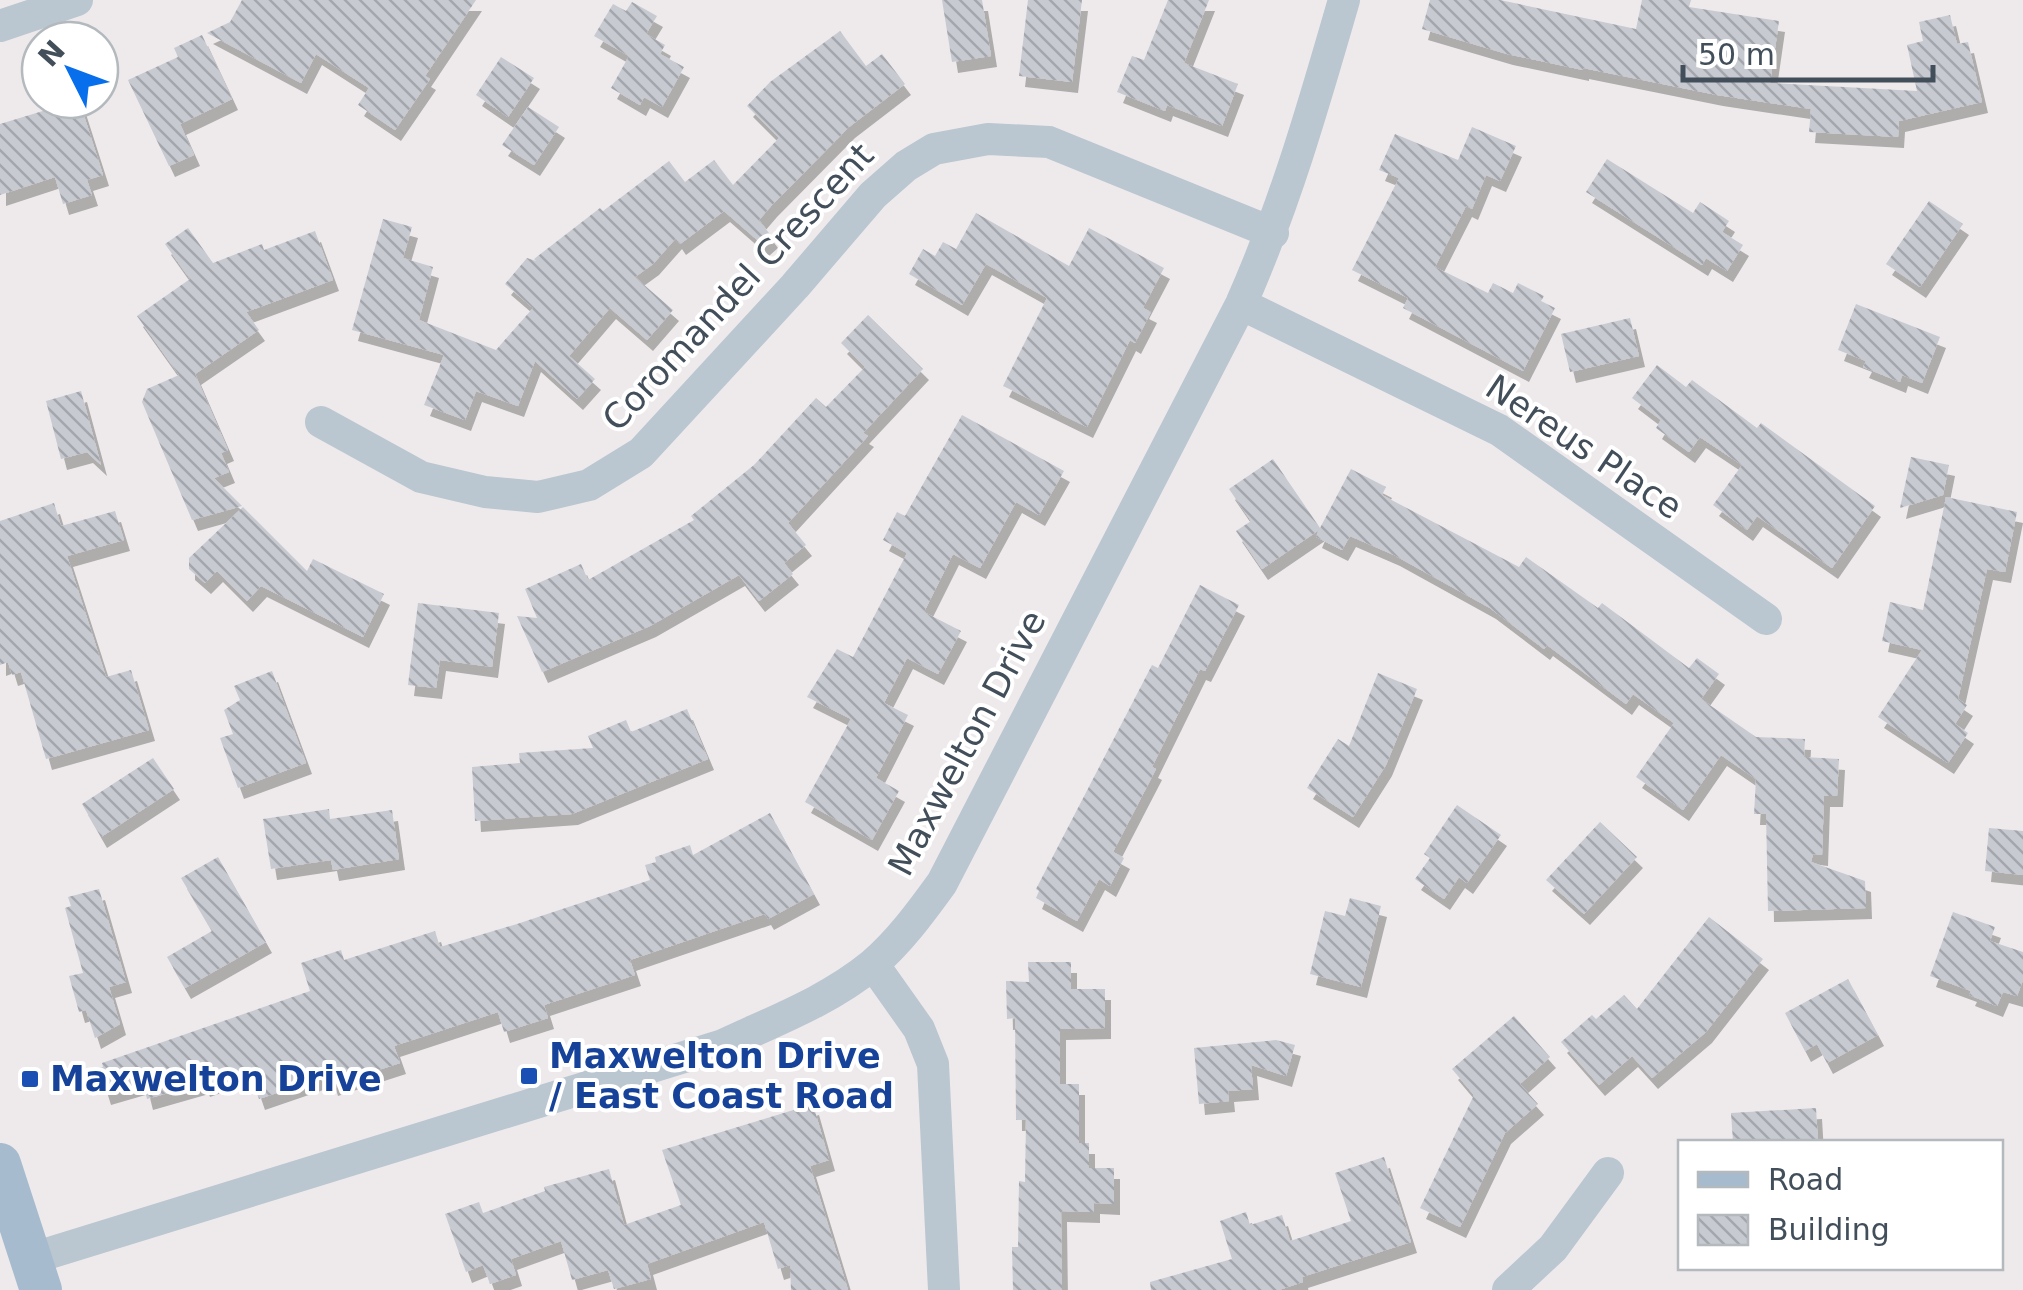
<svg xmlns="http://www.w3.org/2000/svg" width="2023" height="1290" viewBox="0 0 2023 1290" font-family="'DejaVu Sans',sans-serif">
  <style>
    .building { fill: url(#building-back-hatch); filter: url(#shadow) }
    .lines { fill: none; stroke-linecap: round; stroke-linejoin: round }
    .minor { stroke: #bac6d0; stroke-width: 32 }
    .major { stroke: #a7bbce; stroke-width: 42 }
    .transit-dot { fill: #1a4fb4; stroke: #fff; stroke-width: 4 }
    .labels { text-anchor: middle; stroke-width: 8; stroke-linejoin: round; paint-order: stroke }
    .street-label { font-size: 35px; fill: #424f5a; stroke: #fff }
    .transit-label { font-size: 35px; font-weight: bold; fill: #164399; stroke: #fff; text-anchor: start }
  </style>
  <defs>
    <pattern id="building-back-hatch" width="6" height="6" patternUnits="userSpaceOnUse" patternTransform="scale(2.5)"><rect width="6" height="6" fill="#c7cad1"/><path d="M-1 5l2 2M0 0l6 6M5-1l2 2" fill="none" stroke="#a3a6ad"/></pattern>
    <filter id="shadow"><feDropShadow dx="6" dy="11" stdDeviation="0" flood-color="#0004"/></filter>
  </defs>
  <rect width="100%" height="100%" fill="#eeeaeb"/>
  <!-- building -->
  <path class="building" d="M242,0H476L425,76L430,79L395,130L358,105L369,88L316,54L301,83L207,33L230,22Z
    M942,0H982L991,56L952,62Z
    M1028,0H1082L1072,82L1019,76Z
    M1168,0H1209L1184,63L1238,84L1222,126L1167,105L1165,111L1117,92L1132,56L1144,60Z
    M1430,0H1500L1636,29L1642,0H1691L1689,7L1779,21L1770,83L1917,91L1907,45L1923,41L1919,22L1950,15L1957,44L1968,42L1982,102L1899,121L1898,137L1809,132L1811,109L1717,95L1583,68V70L1507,54L1422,29Z
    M632,2L657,16L646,34L665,45L660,54L684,67L662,107L644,97L640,105L611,88L629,56L594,36L613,4L626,11Z
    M840,31L866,66L882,54L905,84L849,127L771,206L759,220L772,237L763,245L724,211L680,244L676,238L653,264L635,277L673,310L647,340L610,308L569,356L595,379L577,399L535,361L518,406L476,391L465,420L424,405L444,355L352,330L383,219L412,227L403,258L433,267L419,320L496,350L533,308L505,284L527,258L536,261L534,259L600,208L603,211L669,161L685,182L714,160L733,185L779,138L747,106L770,82Z
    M202,35L232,99L180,124L194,155L169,166L128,80L178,57L174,48Z
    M501,57L534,78L508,117L476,95Z
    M79,100L103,175L87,180L92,195L63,204L55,177L0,195V124Z
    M528,107L559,127L534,165L502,145Z
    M1472,127L1516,146L1500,181L1486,175L1472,209L1466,206L1435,267L1488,293L1493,283L1513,293L1518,283L1544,296L1541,301L1555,308L1523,371L1403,308L1408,298L1352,270L1399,178L1379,170L1395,134L1458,160Z
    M1607,159L1693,213L1700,202L1729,221L1722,232L1743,245L1727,271L1706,258L1702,265L1586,192Z
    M1929,201L1963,224L1920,287L1886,264Z
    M976,213L1069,266L1089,228L1164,268L1143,308L1151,312L1135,343L1130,340L1087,427L1003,386L1047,298L986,264L962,305L909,274L923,249L935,256L943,242L956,249Z
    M188,228L213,263L262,244L264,250L315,231L333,280L246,312L259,330L195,374L228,450L221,453L229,472L214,478L242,506L192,520L142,402L147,389L179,375L137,316L190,279L165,244Z
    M1856,304L1940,337L1922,383L1902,375L1900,382L1863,367L1866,361L1838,350Z
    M868,315L923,369L863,433L868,436L788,523L806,545L784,563L793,574L759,601L739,575L650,626L542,672L517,616L537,618L525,589L581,564L588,580L694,520L691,516L754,465L816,398L826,407L865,367L841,343Z
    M1630,318L1639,356L1570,372L1561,334Z
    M1657,365L1686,387L1692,380L1757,428L1761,423L1875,506L1832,568L1757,516L1747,530L1713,505L1742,465L1700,437L1689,452L1656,428L1661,420L1632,398Z
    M81,391L101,465L87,452L61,459L46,401Z
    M962,415L1064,471L1039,515L1016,502L980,568L953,554L924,612L961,631L938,674L907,658L884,703L908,715L876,778L899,791L872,840L805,802L851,719L807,697L837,649L853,657L907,553L883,540L897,512L905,516Z
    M1911,457L1949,465L1943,495L1900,508Z
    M1273,459L1320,528L1351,469L1386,487L1382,495L1519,567L1526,557L1598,608L1602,603L1689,668L1697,658L1719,674L1701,699L1756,737L1805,739L1804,757L1839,759L1837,796H1824L1822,855L1813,854L1811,862L1865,881L1866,908L1768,911L1766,814H1754L1756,779L1721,755L1683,810L1636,777L1674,723L1633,694L1626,704L1547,645L1544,649L1490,608L1394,555L1350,536L1342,550L1316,537L1319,530L1262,569L1236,531L1251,521L1229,489Z
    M1946,497L2017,512L2005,572L1987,569L1958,699L1967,705L1955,724L1968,733L1948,763L1878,717L1922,650L1882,641L1890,602L1923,610Z
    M54,503L61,526L115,511L124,540L67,556L106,677L131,670L149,730L46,759L21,672L12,675L8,662L0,665V521Z
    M243,507L307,571L313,559L384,594L363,637L261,586L247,601L217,571L205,583L189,569V558Z
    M1200,585L1239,605L1205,671L1200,669L1152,767L1156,769L1113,852L1124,858L1110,886L1099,879L1077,921L1036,898L1039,891L1036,889L1152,665L1158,668Z
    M418,603L499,613L492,667L440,660L436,688L408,685Z
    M272,671L306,763L238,788L220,738L233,734L224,710L240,700L234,686Z
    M1378,673L1417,689L1386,765L1353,817L1307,788L1338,739L1349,746Z
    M687,709L708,759L572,814L475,821L472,767L520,763L519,753L593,748L588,736L626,720L631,732Z
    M153,758L174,789L101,837L82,804Z
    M1457,805L1501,835L1467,883L1459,877L1444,899L1415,879L1430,858L1424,854Z
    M329,809L330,819L392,810L399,859L333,870L331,860L271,869L263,819Z
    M770,813L814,894L768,919L765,914L630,960L635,975L544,1005L548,1018L504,1032L498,1012L394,1046L400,1063L332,1085L329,1075L259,1099L249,1070L204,1086L203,1083L147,1099L143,1083L105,1094L97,1068L103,1067L102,1063L310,991L301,963L341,950L344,960L435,931L440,947L517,924L650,880L645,865L656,862L655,857L690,845L693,855Z
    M1600,822L1637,857L1584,914L1546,880Z
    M1989,828L2023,831V875L1985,871Z
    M218,857L266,942L185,988L167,957L212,931L181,878Z
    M99,889L126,982L109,987L120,1024L95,1038L86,1010L79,1012L69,976L83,973L65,908L71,906L68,897Z
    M1350,898L1381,906L1361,987L1310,974L1325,911L1345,916Z
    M1953,912L1995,927L1990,941L2023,952V980L2017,996L2003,992L1997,1006L1969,995L1971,991L1930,976Z
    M1709,917L1763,959L1706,1032L1652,1078L1632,1056L1599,1085L1561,1042L1592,1015L1596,1019L1624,995L1637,1009Z
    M1028,962H1071V989H1105V1028L1060,1029V1084H1079V1143H1089V1168H1114V1204L1094,1203V1212L1061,1211L1062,1290H1013L1012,1247H1018L1019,1181L1025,1182L1026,1120H1016L1015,1018L1007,1019L1006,981L1029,982Z
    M1848,979L1878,1035L1827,1063L1817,1044L1805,1051L1785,1013Z
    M1514,1016L1550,1057L1520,1084L1538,1104L1505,1133L1460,1227L1420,1208L1474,1095L1452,1069Z
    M1276,1040L1295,1045L1286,1076L1251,1065L1253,1089L1228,1091L1229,1101L1199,1104L1194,1048Z
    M813,1104L829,1160L810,1166L848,1290H791L790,1265L778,1269L764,1222L647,1264L651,1279L614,1289L608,1270L572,1280L561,1241L511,1259L516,1275L490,1284L483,1265L466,1272L445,1214L479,1202L483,1213L545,1191L544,1187L609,1169L624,1225L681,1205L662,1150Z
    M1816,1108L1818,1142H1733L1731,1113Z
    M1384,1157L1411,1242L1302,1277L1303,1282L1279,1290H1151L1150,1282L1232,1259L1220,1221L1246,1212L1250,1225L1282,1215L1290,1241L1351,1221L1335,1173Z"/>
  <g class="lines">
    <!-- minor -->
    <path class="minor" d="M0,26L77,0
      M1241,304L1499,430L1766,619
      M321,422L421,477L485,492L538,497L589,485L641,453L795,286L873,195L906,166L934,149L988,139L1049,142L1273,233
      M873,964L919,1029L933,1064L944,1290
      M30,1259L723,1045C774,1021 828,1001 872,965C899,942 921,912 942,883L1241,304C1285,205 1314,104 1344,0
      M1508,1290L1553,1248L1608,1173"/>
    <!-- major -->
    <path class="major" d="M0,1164L41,1290"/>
  </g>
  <!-- markers -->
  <g class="transit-dot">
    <rect x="519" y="1066" width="20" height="20" rx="5"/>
    <rect x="20" y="1069" width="20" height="20" rx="5"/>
  </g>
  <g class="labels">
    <!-- street labels -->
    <g class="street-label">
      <text transform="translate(738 287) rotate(-47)" y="12">Coromandel Crescent</text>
      <text transform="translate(1584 447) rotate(34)" y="12">Nereus Place</text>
      <text transform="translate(967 743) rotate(-62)" y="12">Maxwelton Drive</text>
    </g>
    <!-- transit labels -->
    <g class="transit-label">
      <text x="549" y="1068">Maxwelton Drive<tspan x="549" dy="40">/ East Coast Road</tspan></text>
      <text x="50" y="1091">Maxwelton Drive</text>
    </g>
  </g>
  <!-- legend -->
  <rect x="1678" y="1140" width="325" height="130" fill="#ffffff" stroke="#b3b9bd" stroke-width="2.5"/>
  <rect x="1698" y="1172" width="50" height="15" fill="#a7bbce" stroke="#b3b9bd" stroke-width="2.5"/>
  <text x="1768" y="1190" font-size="30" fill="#424f5a">Road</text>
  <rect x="1698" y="1215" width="50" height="30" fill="url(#building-back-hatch)" stroke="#b3b9bd" stroke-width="2.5"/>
  <text x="1768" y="1240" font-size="30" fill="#424f5a">Building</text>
  <!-- north arrow -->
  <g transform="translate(70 70) rotate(312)"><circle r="48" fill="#ffffff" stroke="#b3b9bd" stroke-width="2.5"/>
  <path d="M0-8L18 38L0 25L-18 38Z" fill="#076eec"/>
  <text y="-15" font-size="28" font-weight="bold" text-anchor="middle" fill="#424f5a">N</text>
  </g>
  <!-- scale -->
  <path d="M1683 65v15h250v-15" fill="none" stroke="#424f5a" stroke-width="5"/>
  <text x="1698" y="65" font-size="30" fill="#424f5a" stroke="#ffffff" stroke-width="8" paint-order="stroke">50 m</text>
</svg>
